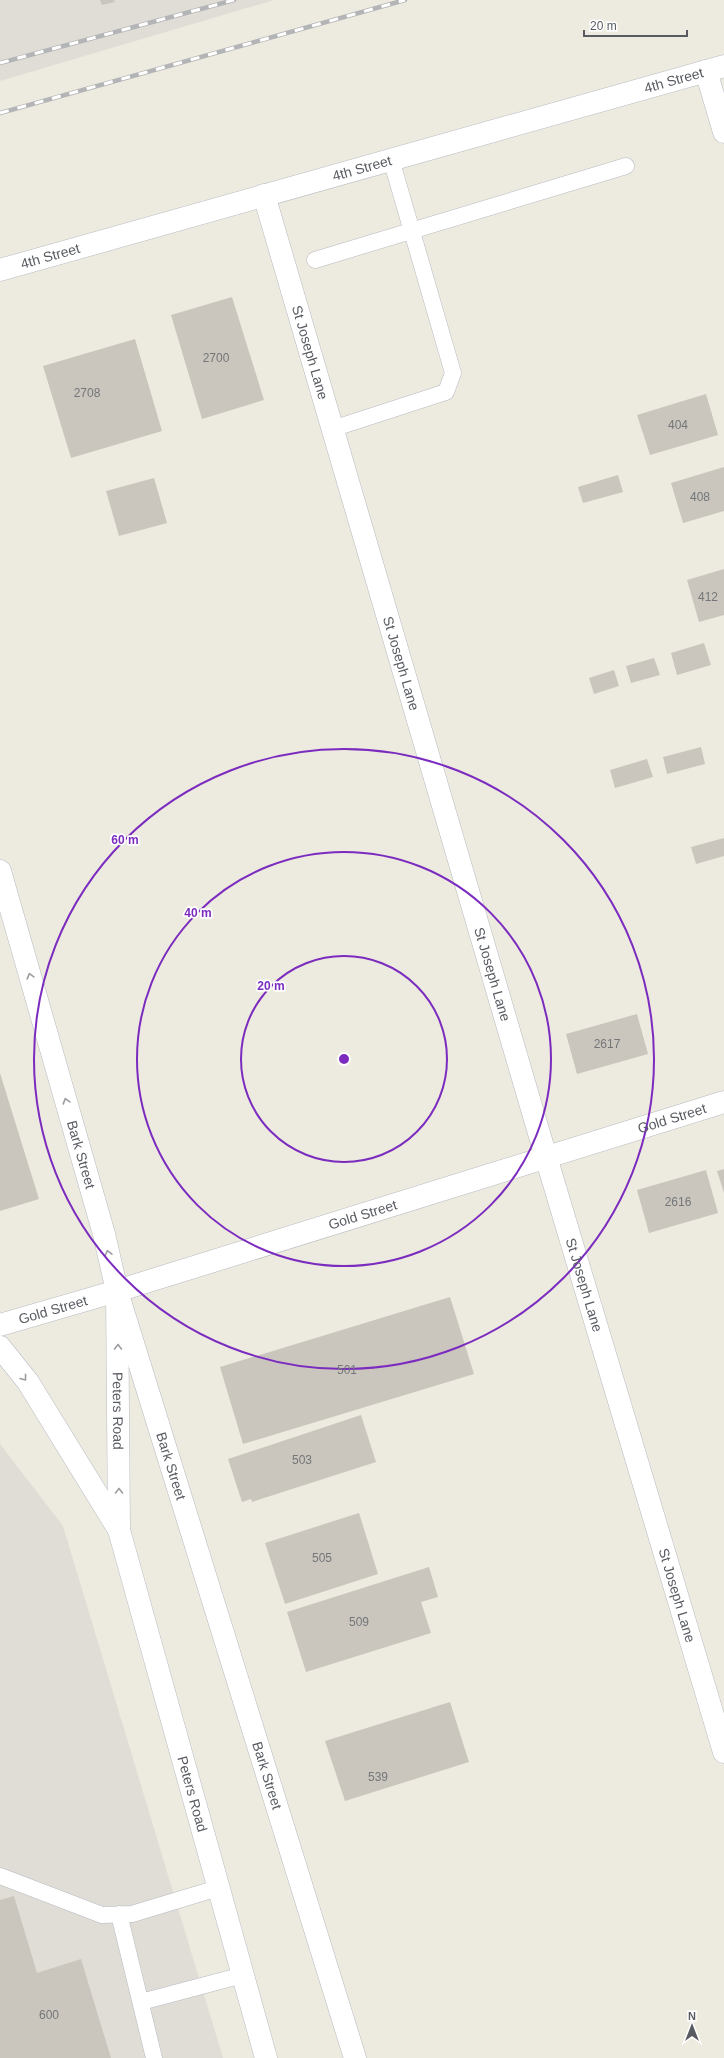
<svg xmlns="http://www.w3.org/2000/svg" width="724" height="2058" viewBox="0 0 724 2058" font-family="Arial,sans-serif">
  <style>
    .industrial { fill: #e0ddd7 }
    .building { fill: #cac6be }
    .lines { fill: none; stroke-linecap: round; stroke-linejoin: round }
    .service-casing { stroke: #b7bac0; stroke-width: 17 }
    .minor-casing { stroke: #b7bac0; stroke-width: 23 }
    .secondary-casing { stroke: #b8bcc3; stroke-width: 23 }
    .service { stroke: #fff; stroke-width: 16 }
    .minor { stroke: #fff; stroke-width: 22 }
    .secondary { stroke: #fff; stroke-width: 22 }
    .rail-casing { stroke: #b3b4b5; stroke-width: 4.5 }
    .rail { stroke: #fff; stroke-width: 3; stroke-dasharray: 9; stroke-linecap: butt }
    .oneway { stroke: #9b9da1 }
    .ring { fill: none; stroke: #7b2cbf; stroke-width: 2 }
    .labels { text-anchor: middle; stroke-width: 3.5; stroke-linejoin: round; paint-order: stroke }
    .number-label { font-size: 12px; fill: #747679 }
    .street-label { font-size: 14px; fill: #585c62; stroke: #fff }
    .centre { fill: #7b2cbf; stroke: #fff; stroke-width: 2 }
    .ring-label { font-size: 12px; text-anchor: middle; font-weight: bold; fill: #7b2cbf; stroke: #fff; stroke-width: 3.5; stroke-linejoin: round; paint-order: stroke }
  </style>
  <rect width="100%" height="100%" fill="#edeadf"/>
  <!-- industrial -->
  <path class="industrial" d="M0,0H274L0,81Z
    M0,1444L63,1526L223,2058H0Z"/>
  <!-- building -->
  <path class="building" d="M100,0H114L115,2L102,5Z
    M232,297L264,400L202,419L171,315Z
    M135,339L162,431L71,458L43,366Z
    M706,394L718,435L650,455L637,415Z
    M724,467V511L683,523L671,483Z
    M618,475L623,492L583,503L578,487Z
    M154,478L167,523L119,536L106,491Z
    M724,569V615L699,622L687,580Z
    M704,643L711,665L677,675L671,653Z
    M654,658L660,675L631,683L626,666Z
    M614,670L619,686L594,694L589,678Z
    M701,747L705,764L667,774L663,757Z
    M647,759L653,777L615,788L610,770Z
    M724,838V856L696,864L691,847Z
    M637,1014L648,1054L577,1074L566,1034Z
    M0,1073L39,1199L0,1211Z
    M724,1169V1193L717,1171Z
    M706,1170L718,1213L649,1233L637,1190Z
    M450,1297L474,1374L243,1444L220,1367Z
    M361,1415L376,1462L252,1502L251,1499L242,1502L228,1459Z
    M359,1513L378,1574L285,1604L265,1543Z
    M429,1567L438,1597L421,1602L431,1633L306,1672L287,1612Z
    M450,1702L469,1762L345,1801L325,1741Z
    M14,1896L37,1973L81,1959L111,2058H0V1900Z"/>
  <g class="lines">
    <defs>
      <path id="service" d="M315,260L626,166
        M332,429L446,392L453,373L391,159
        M0,1876L102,1915L132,1914L218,1888
        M119,1914L154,2058
        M141,2002L243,1975"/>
      <g id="minor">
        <path d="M706,71L724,132"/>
        <path id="s1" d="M264,195L546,1157L724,1752"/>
        <path id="s2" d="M119,1298L355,2058"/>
        <path id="s3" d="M0,1325L117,1291L724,1102"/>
      </g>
      <g id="secondary">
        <path id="s4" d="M0,270L724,66"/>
        <path id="s5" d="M0,871L104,1234L117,1291L119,1530L266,2058"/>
        <path d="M0,1347L28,1382L119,1530"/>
      </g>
    </defs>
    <!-- service casing -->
    <use href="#service" class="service-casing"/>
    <!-- minor casing -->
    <use href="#minor" class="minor-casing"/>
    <!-- secondary casing -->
    <use href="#secondary" class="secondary-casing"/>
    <!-- service -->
    <use href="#service" class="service"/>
    <!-- minor -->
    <use href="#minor" class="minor"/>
    <!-- secondary -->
    <use href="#secondary" class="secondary"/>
    <defs>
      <path id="rail" d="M0,63L234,0
        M0,113L405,0"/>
    </defs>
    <!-- rail casing -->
    <use href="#rail" class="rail-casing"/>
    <!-- rail -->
    <use href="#rail" class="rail"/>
  </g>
  <!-- one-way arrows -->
  <defs><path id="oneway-chevron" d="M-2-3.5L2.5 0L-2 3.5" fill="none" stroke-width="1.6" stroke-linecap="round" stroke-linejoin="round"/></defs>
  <g class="oneway">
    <use href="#oneway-chevron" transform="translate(30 976) rotate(-106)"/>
    <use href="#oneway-chevron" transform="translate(66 1101) rotate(-106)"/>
    <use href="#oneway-chevron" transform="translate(108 1253) rotate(-103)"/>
    <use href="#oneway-chevron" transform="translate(118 1347) rotate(-90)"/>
    <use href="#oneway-chevron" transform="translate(24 1378) rotate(52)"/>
    <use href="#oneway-chevron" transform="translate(119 1491) rotate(-90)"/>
  </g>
  <!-- distance rings -->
  <g class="ring">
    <circle cx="344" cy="1059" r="103"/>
    <circle cx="344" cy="1059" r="207"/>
    <circle cx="344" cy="1059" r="310"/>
  </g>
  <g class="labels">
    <!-- number labels -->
    <g class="number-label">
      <text x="216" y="362">2700</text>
      <text x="87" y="397">2708</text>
      <text x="678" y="429">404</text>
      <text x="700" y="501">408</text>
      <text x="708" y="601">412</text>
      <text x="607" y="1048">2617</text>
      <text x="678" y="1206">2616</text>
      <text x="347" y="1374">501</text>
      <text x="302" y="1464">503</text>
      <text x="322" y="1562">505</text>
      <text x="359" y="1626">509</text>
      <text x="378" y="1781">539</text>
      <text x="49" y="2019">600</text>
    </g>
    <!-- street labels -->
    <g class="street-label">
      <text dy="5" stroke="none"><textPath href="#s4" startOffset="700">4th Street</textPath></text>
      <text dy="5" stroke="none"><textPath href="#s4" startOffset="376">4th Street</textPath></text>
      <text dy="5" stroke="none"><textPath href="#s4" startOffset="52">4th Street</textPath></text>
      <text dy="5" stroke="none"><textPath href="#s1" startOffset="164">St Joseph Lane</textPath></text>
      <text dy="5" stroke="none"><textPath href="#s1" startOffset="488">St Joseph Lane</textPath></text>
      <text dy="5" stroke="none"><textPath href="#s1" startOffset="812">St Joseph Lane</textPath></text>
      <text dy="5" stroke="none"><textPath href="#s3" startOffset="703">Gold Street</textPath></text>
      <text dy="5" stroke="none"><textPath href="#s5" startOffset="295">Bark Street</textPath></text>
      <text dy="5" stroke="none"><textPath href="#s3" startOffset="379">Gold Street</textPath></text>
      <text dy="5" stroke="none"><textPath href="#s1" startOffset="1136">St Joseph Lane</textPath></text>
      <text dy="5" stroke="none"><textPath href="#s3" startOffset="55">Gold Street</textPath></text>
      <text dy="5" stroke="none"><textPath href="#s5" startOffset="556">Peters Road</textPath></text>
      <text dy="5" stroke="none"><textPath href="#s2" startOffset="176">Bark Street</textPath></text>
      <text dy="5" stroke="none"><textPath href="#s1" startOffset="1460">St Joseph Lane</textPath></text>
      <text dy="5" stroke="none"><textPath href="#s2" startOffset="500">Bark Street</textPath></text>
      <text dy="5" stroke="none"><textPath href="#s5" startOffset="949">Peters Road</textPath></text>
    </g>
  </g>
  <circle cx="344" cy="1059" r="6" class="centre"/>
  <g class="ring-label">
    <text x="125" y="844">60 m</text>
    <text x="198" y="917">40 m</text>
    <text x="271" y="990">20 m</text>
  </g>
  <!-- north arrow -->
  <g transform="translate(692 2026)" stroke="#ffffff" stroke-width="3" paint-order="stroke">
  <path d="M0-3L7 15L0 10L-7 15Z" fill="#585c62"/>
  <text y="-6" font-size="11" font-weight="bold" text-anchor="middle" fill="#585c62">N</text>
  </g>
  <!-- scale -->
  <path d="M584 30v6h103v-6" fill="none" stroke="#585c62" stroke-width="2"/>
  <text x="590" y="30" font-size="12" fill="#585c62" stroke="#ffffff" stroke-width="3" paint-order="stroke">20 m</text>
</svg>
